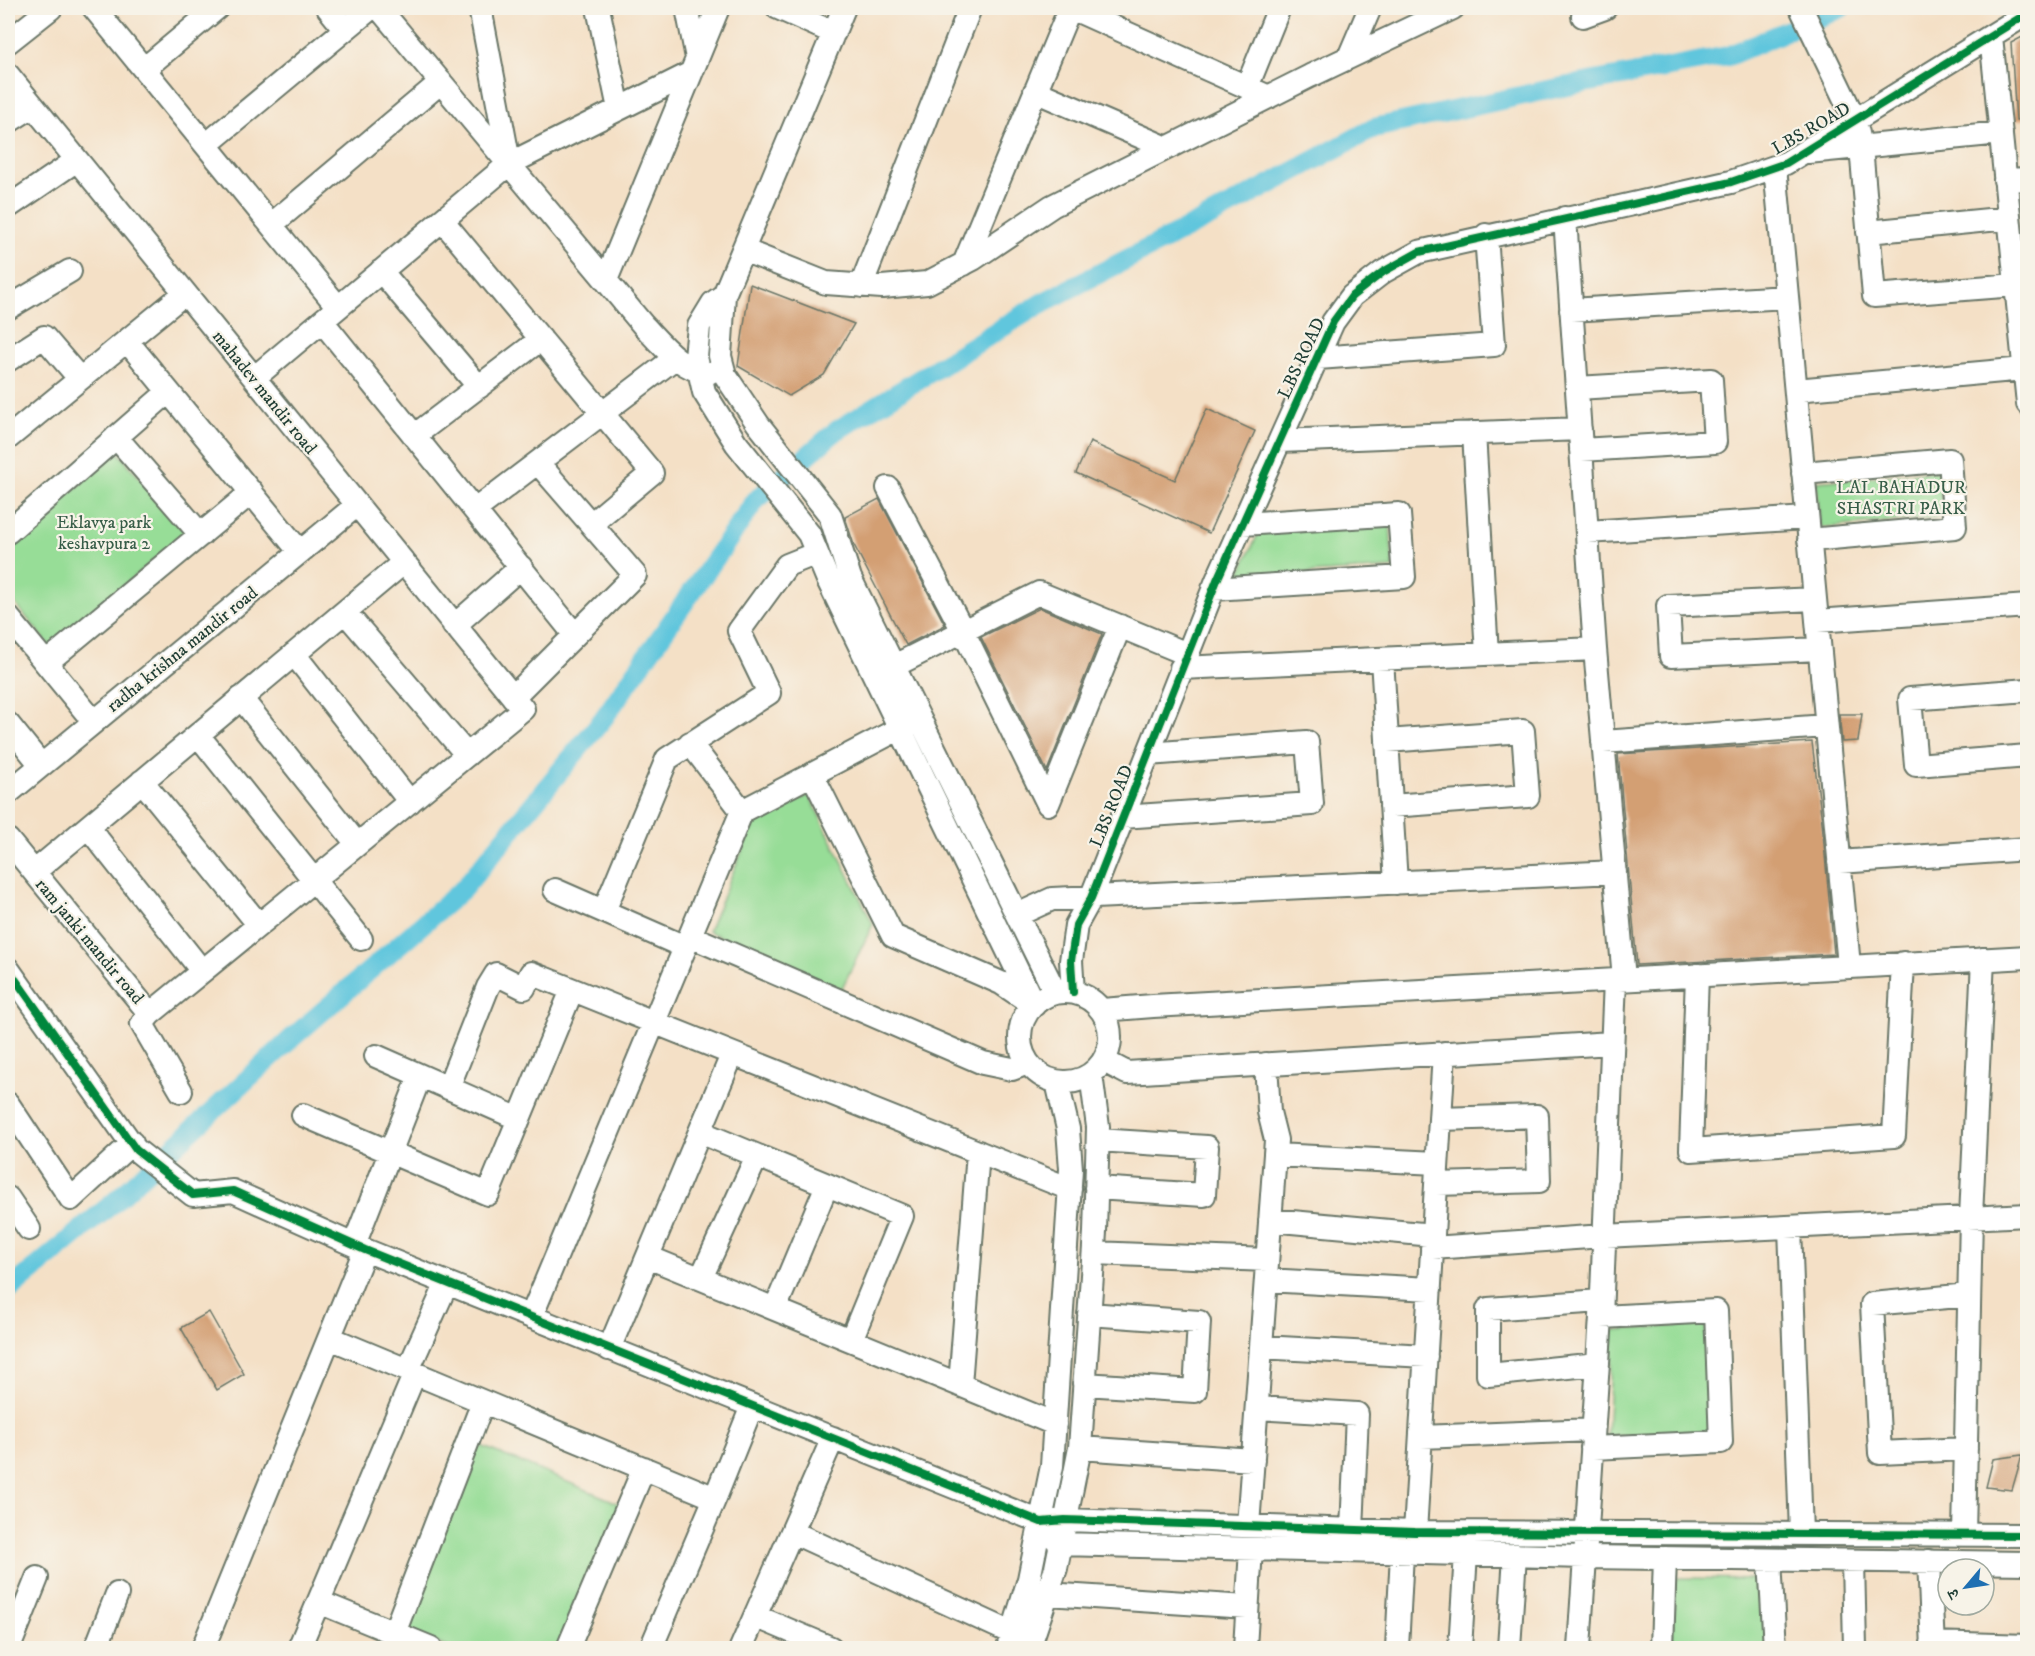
<svg xmlns="http://www.w3.org/2000/svg" width="2035" height="1656" viewBox="0 0 2035 1656" font-family="'IM FELL DW Pica','Noto Serif Devanagari',serif">
  <style>
    .green { fill: #97dd97; stroke: #5b8d66; stroke-width: 1.5 }
    .lines { fill: none; stroke-linecap: round; stroke-linejoin: round }
    .canal { stroke: #60c6dd; stroke-width: 20 }
    .building { fill: #d39f73 }
    .minor-casing { stroke: #6a7667; stroke-width: 26 }
    .minor { stroke: #fff; stroke-width: 22 }
    .cycleway-casing { stroke: #f7f3e8; stroke-width: 11 }
    .cycleway { stroke: #00873e; stroke-width: 8 }
    .labels { text-anchor: middle; stroke-width: 4.5; stroke-linejoin: round; paint-order: stroke }
    .street-label { font-size: 18px; fill: #1f3d34; stroke: #f7f3e8 }
    .park-label { font-size: 18px; fill: #375d48; stroke: #f7f3e8 }
  </style>
  <rect width="100%" height="100%" fill="#f7f3e8"/>
  <filter id="ink" filterUnits="userSpaceOnUse"><feTurbulence type="fractalNoise" baseFrequency=".0167" numOctaves="2"/><feDisplacementMap in="SourceGraphic" scale="12" xChannelSelector="R" yChannelSelector="G"/><feConvolveMatrix kernelMatrix="1 2 1 2 8 2 1 2 1" color-interpolation-filters="sRGB"/></filter>
  <filter id="wash" filterUnits="userSpaceOnUse"><feTurbulence type="fractalNoise" baseFrequency=".008" numOctaves="4" result="noise"/><feDisplacementMap in="SourceGraphic" scale="24" xChannelSelector="R" yChannelSelector="G"/><feGaussianBlur stdDeviation="1.35" result="paint"/><feColorMatrix in="noise" values="0 0 0 0 0 0 0 0 0 0 0 0 0 0 0 0 0 1.4 0 .05"/><feComposite in="paint" operator="in"/></filter>
  <g filter="url(#wash)">
    <rect width="100%" height="100%" fill="#f4e0c6"/>
    <!-- green -->
    <path class="green" d="M118,452L186,533L51,647L8,595V545Z
      M1939,471L1943,517L1820,528L1816,482Z
      M1390,524L1393,568L1238,577L1259,532Z
      M809,795L873,924L841,990L708,931L754,823Z
      M1706,1324L1710,1433L1607,1436L1613,1330Z
      M479,1445L620,1504L561,1648H449L404,1629Z
      M1675,1578L1763,1579L1767,1648H1672Z"/>
    <g class="lines">
      <!-- canal -->
      <path class="canal" d="M8,1291L113,1203L292,1038L463,889L603,719L756,500L836,431L1040,304L1211,216L1374,128L1547,90L1728,56L1841,8"/>
    </g>
    <g id="blocks">
      <!-- building -->
      <path class="building" d="M2028,34V119L2016,120L2011,43Z
        M750,284L854,324L824,375L789,396L738,366Z
        M1207,409L1255,431L1209,533L1076,473L1090,442L1175,480Z
        M879,499L945,625L906,645L854,545L845,517Z
        M1040,608L1102,634L1047,771L981,637Z
        M1839,714H1862L1858,741L1842,742Z
        M1812,742L1822,822L1834,954L1637,965L1618,754Z
        M209,1312L244,1374L217,1390L181,1328Z
        M2022,1455L2012,1490L1986,1487L1993,1459Z"/>
    </g>
  </g>
  <g filter="url(#ink)">
    <use href="#blocks" fill-opacity="0" stroke="#6a7667" stroke-width="1.5"/>
    <g class="lines">
      <defs>
        <path id="minor" d="M94,8L338,307
          M328,8L345,29
          M379,8L643,325C661,344 681,370 709,373
          M480,8L509,162
          M598,8L619,109
          M687,8L697,58
          M778,8L834,33
          M844,8L724,295L720,356L725,375L758,424L830,515L850,578L1055,992
          M1071,8L1269,97
          M1801,8L1855,120L1861,147L1874,296L2016,285
          M1583,16L1605,8
          M1991,36L2028,404
          M8,42L51,8
          M1349,57L1370,8
          M144,69L217,8
          M8,75L523,709L150,1014L142,1024L181,1091
          M1247,87L1279,8
          M1035,91L1167,148
          M8,122L33,106
          M206,145L371,8
          M1808,152L2001,133
          M1775,167L1849,966
          M2005,180L2028,179
          M8,207L77,160
          M1565,218L1595,649L1624,979
          M442,220L652,473L591,524
          M271,225L441,82
          M1868,232L2009,218
          M743,250L826,283L882,287L927,283L973,259L1052,206L1310,76L1453,8
          M964,264L1070,8
          M381,271L479,387
          M606,280L718,8
          M861,286L970,8
          M724,295L713,303L699,326L696,357L704,392L736,443L809,534L828,580L1034,1005
          M8,308L70,271
          M1571,310L1787,297
          M322,321L575,635
          M127,341L300,552
          M1318,358L1494,345L1486,235
          M8,360L44,337L80,379
          M254,378L509,164L691,73
          M1577,388L1711,380L1715,442L1581,450
          M1796,390L2024,369
          M1474,433L1487,654
          M414,436L541,339
          M116,437L201,535
          M8,438L185,293
          M1280,441L1580,429
          M1803,473L1950,460L1955,527L1809,540
          M888,488L963,631L1048,804L1120,626
          M475,510L675,358
          M8,532L168,392
          M1587,532L1807,518
          M1213,589L1404,577L1399,514L1242,524
          M1815,599L1668,606L1671,656L1819,649
          M345,612L467,755
          M8,617L94,722
          M1817,621L2028,606
          M454,626L521,567
          M294,654L410,802
          M1382,659L1396,883
          M46,663L252,492
          M894,666L1039,593L1187,654
          M1181,668L1595,649
          M2028,690L1910,699L1916,765L2028,756
          M513,697L635,575L538,463
          M241,698L357,844
          M8,724L41,765
          M198,735L361,939
          M1387,741L1523,731L1528,796L1391,806
          M1603,742L1826,726
          M690,743L742,811
          M812,774L893,936L1001,983L1032,1004
          M142,781L259,925
          M8,793L357,505
          M1122,817L1312,804L1307,742L1148,754
          M88,827L202,971
          M8,840L150,1014
          M1839,862L2028,849
          M34,872L403,563
          M555,890L685,947
          M604,911L667,759L769,693L739,631L787,565L817,553
          M1017,915L1052,899L1615,872
          M690,936L983,1063L1012,1069L1028,1063
          M8,969L136,1150L193,1195L233,1191L365,1250L1041,1522L1065,1520L1415,1532L2028,1535
          M1697,975L1691,1150L1894,1136L1903,963
          M1073,992L1071,961L1076,925L1091,898L1217,580L1333,322L1352,296L1383,272L1419,252L1731,182L1786,163L2028,13
          M1020 1037a45 45 0 1 1 90 0a45 45 0 1 1-90 0Z
          M1102,1010L1153,1006L2028,957
          M376,1056L519,1119
          M1104,1061L1127,1073L1612,1043
          M448,1088L488,987L496,974L524,988L531,973L1070,1189
          M8,1104L71,1199L132,1143
          M303,1115L488,1194L572,990
          M700,1132L902,1216L851,1340
          M1275,1155L1437,1163
          M1436,1184L1539,1181L1537,1116L1440,1119
          M1096,1188L1204,1195L1207,1147L1098,1140
          M8,1198L29,1229
          M1270,1220L1433,1235
          M1790,1227L1801,1533
          M354,1245L420,1076
          M1432,1248L1604,1236L2028,1215
          M1094,1253L1267,1260
          M648,1257L1055,1424
          M701,1278L757,1156
          M1266,1280L1430,1289
          M775,1309L827,1185
          M531,1317L742,811L912,722
          M330,1338L715,1498L752,1406
          M1261,1347L1426,1356
          M609,1349L732,1055
          M1598,1364L1488,1375V1309L1601,1301
          M408,1370L447,1283
          M1084,1384L1195,1391L1199,1322L1089,1314
          M960,1385L978,1152
          M1257,1408L1357,1414L1352,1530
          M1421,1437L1593,1430
          M1080,1448L1253,1460
          M1592,1448L1721,1442L1716,1311L1601,1317
          M1966,1449L1880,1453L1872,1304L1969,1295
          M1041,1522L1060,1544L1585,1557L2028,1563
          M1248,1526L1276,1140L1269,1112L1266,1064
          M792,1532L1012,1633
          M1415,1532L1444,1053
          M1964,1534L1971,1217L1983,959
          M1770,1560L1775,1648
          M1853,1561L1855,1648
          M1929,1561L1933,1648
          M1047,1594L1247,1607
          M319,1602L431,1648
          M755,1616L831,1648
          M394,1633L483,1402
          M1932,1643L2028,1646
          M9,1648L37,1578
          M96,1648L117,1594
          M203,1648L365,1250
          M299,1648L415,1373
          M568,1648L644,1468
          M651,1648L715,1498
          M741,1648L833,1438
          M1008,1648L1029,1579L1052,1466L1071,1169L1068,1129L1057,1082
          M1029,1648L1056,1568L1080,1448L1095,1232L1098,1127L1091,1074
          M1245,1648L1251,1549
          M1397,1648L1402,1553
          M1460,1648L1466,1554
          M1509,1648L1515,1555
          M1579,1648L1601,1317L1615,980
          M1662,1648L1665,1558"/>
      </defs>
      <!-- minor casing -->
      <use href="#minor" class="minor-casing"/>
      <!-- minor -->
      <use href="#minor" class="minor"/>
      <defs>
        <path id="cycleway" d="M8,969L136,1150L193,1195L233,1191L365,1250L1041,1522L1065,1520L1415,1532L2028,1535
          M1073,992L1071,961L1076,925L1091,898L1217,580L1333,322L1352,296L1383,272L1419,252L1731,182L1786,163L2028,13"/>
      </defs>
      <!-- cycleway casing -->
      <use href="#cycleway" class="cycleway-casing"/>
      <!-- cycleway -->
      <use href="#cycleway" class="cycleway"/>
    </g>
  </g>
  <g class="labels">
    <!-- street labels -->
    <g class="street-label">
      <text transform="translate(1811 128) rotate(-30)" y="6">LBS ROAD</text>
      <text transform="translate(1301 358) rotate(-65)" y="6">LBS ROAD</text>
      <text transform="translate(265 392) rotate(51)" y="6">mahadev mandir road</text>
      <text transform="translate(182 649) rotate(-39)" y="6">radha krishna mandir road</text>
      <text transform="translate(1111 806) rotate(-68)" y="6">LBS ROAD</text>
      <text transform="translate(90 941) rotate(50)" y="6">ram janki mandir road</text>
    </g>
    <!-- park labels -->
    <g class="park-label">
      <text x="1901" y="493">LAL BAHADUR<tspan x="1901" dy="21">SHASTRI PARK</tspan></text>
      <text x="104" y="528">Eklavya park<tspan x="104" dy="21">keshavpura 2</tspan></text>
    </g>
  </g>
  <!-- margin -->
  <rect width="2035" height="1656" fill="none" stroke="#f7f3e8" stroke-width="30"/>
  <!-- north arrow -->
  <g transform="translate(1966 1587) rotate(241)"><circle r="28" fill="#f7f3e8" stroke="#a1aaa0" stroke-width="1.5"/>
  <path d="M0-4.5L10 22L0 15L-10 22Z" fill="#1f6fb2"/>
  <text y="-9" font-size="16" font-weight="bold" text-anchor="middle" fill="#1f3d34">उ</text>
  </g>
</svg>
